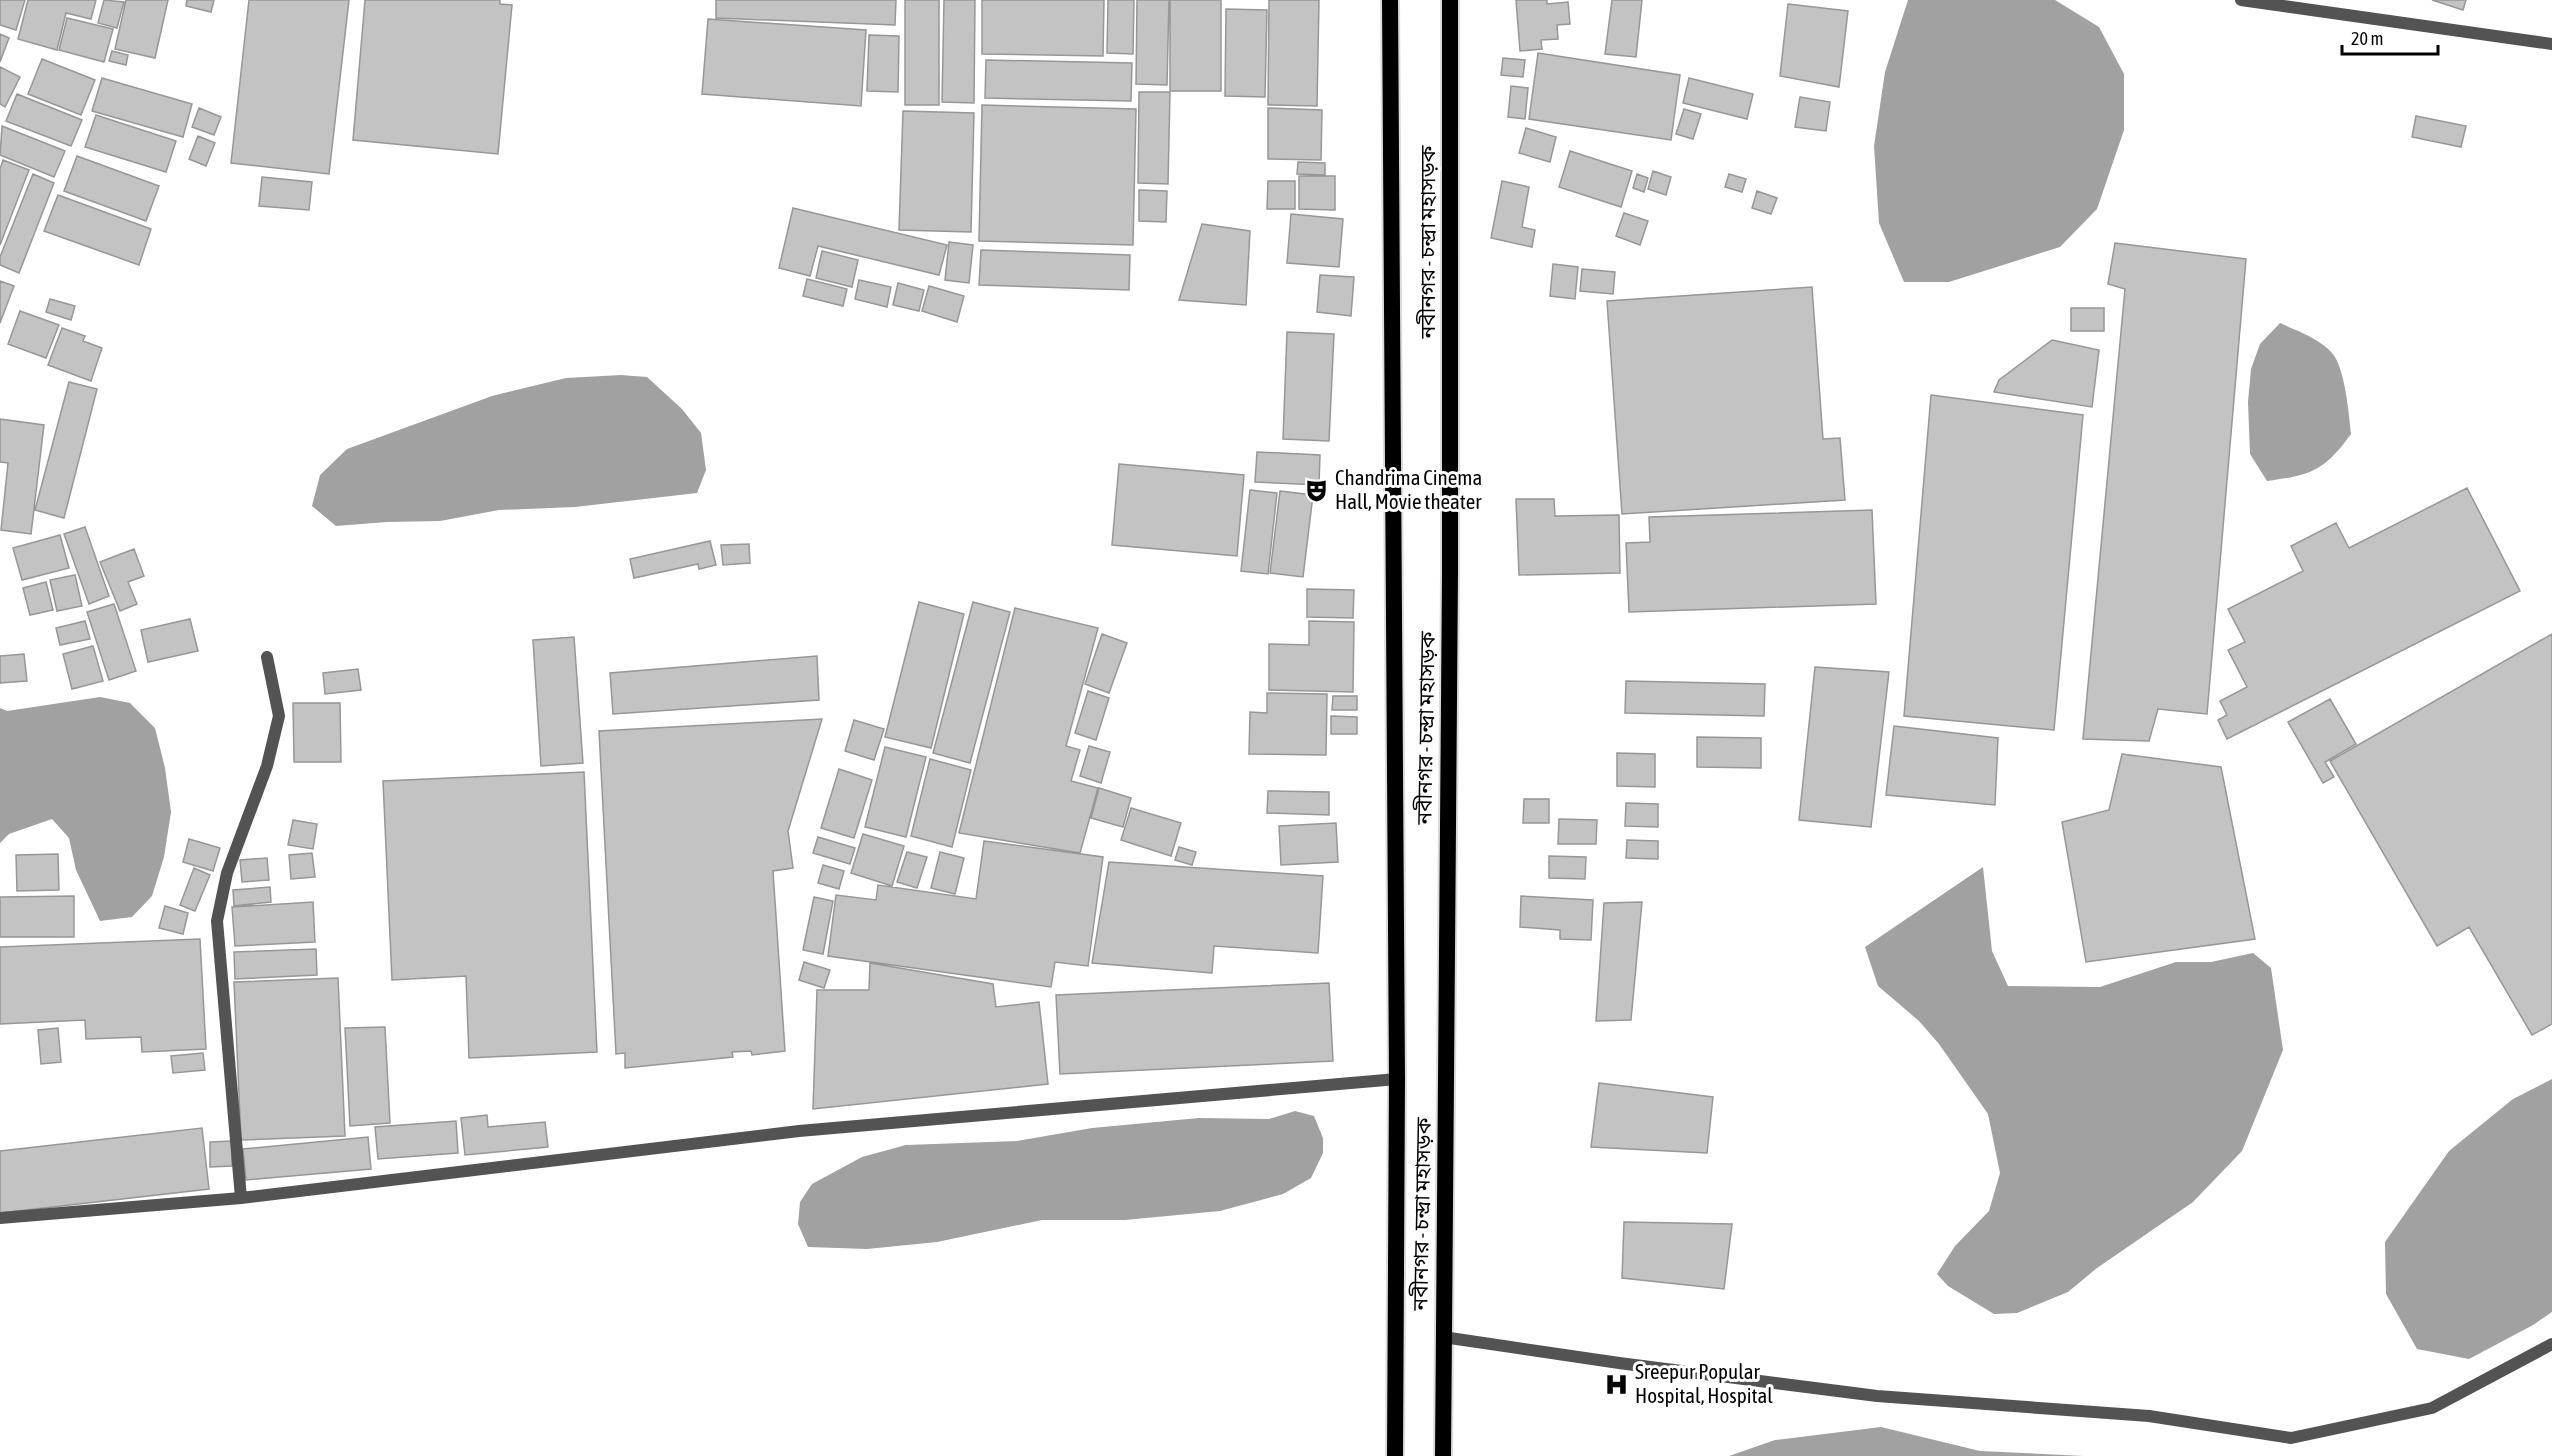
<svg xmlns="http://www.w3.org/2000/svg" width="2552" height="1456" viewBox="0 0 2552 1456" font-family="'Asap Condensed','Noto Sans Bengali',sans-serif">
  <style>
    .water { fill: #a1a1a1 }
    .building { fill: #c3c3c3; stroke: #979797; stroke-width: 1.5 }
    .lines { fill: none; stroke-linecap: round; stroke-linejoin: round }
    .trunk-casing { stroke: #dbdbdb; stroke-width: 20 }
    .minor { stroke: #535353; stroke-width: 12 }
    .tertiary { stroke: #535353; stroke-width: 12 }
    .trunk { stroke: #000; stroke-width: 16 }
    .labels { text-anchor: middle; stroke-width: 6; stroke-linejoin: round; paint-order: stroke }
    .street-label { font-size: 21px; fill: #000; stroke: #fff }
    .poi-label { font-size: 21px; fill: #000; stroke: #fff; text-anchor: start }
  </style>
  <rect width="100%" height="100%" fill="#fff"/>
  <!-- water -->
  <path class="water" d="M1908,0H2055L2099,27L2124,74V130L2097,209L2060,247L1949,282H1904L1879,223L1874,146L1885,72Z
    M2280,323C2297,331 2319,338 2332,353C2345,367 2349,415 2351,434C2324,471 2312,475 2267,481L2250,454L2248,402L2251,369L2260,344Z
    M621,375L647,377L682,409L701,433L706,470L697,493L575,507L499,510L440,521L387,522L336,526L312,506L320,475L347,449L492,396L566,378Z
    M100,697L130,703L155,728L165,768L171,812L164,857L152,896L132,917L100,921L76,870L69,838L52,819L9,834L0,843V708L7,711Z
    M1983,867L1992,951L2008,986L2100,987L2176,962H2211L2253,953L2271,968L2283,1050L2242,1151L2193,1202L2097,1268L2068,1292L2017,1313L1994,1314L1948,1286L1937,1274L1955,1246L1989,1211L2000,1173L1988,1114L1939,1044L1919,1021L1878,986L1865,947Z
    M2552,1079V1312L2533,1325L2469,1359L2417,1349L2386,1294L2385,1242L2449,1151L2513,1099Z
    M1295,1111L1314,1116L1323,1138V1153L1311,1178L1283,1194L1220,1211L1125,1220H1042L937,1242L867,1249L808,1247L798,1224L800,1202L812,1184L862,1157L906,1145L1017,1141L1092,1128L1199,1118L1269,1119Z
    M1881,1427L1980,1451L2084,1456H1729L1775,1440Z"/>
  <!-- building -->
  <path class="building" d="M0,0H25L16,30L0,25Z
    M28,0H96L91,19L66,13L57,50L18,39Z
    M104,0L124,2L117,28L98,23Z
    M126,0H168L155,58L115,49Z
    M187,0H214L211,12L186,6Z
    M249,0H349L329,174L231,163Z
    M365,0H500V4L512,5L498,154L353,140Z
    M716,0H896L895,25L716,18Z
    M905,0H939V105H905Z
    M944,0H975L974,103L942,102Z
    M982,0H1104L1103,56L982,54Z
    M1108,0H1134L1133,54L1107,53Z
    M1137,0H1169L1167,85L1136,84Z
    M1170,0H1221V91H1170Z
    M1269,0H1319L1317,106L1268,105Z
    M1516,0H1547V4L1568,2L1570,24L1557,25L1558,39L1541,40L1542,49L1520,51Z
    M1612,0H1642L1636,57L1605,54Z
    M2432,0H2466L2463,10Z
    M1788,4L1848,11L1839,87L1780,76Z
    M1226,9L1267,10L1265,97L1225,96Z
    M67,18L113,29L104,62L59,50Z
    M708,19L866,30L861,106L702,94Z
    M0,34L9,38L0,62Z
    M869,35L899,36L898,92L867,91Z
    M112,51L128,55L126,65L109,61Z
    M1538,53L1680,75L1671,140L1529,119Z
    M1503,58L1525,60L1523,77L1501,75Z
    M42,59L95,80L81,115L28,94Z
    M986,60L1132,63L1131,101L985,98Z
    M0,67L20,77L5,107L0,104Z
    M102,78L192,104L183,137L92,111Z
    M1689,78L1753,94L1747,119L1683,103Z
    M1511,86L1528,88L1525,119L1508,117Z
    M1139,92H1170L1168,184L1138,183Z
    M17,94L82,120L71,146L6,121Z
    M1800,97L1830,102L1826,131L1795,127Z
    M982,105L1136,109L1133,245L979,241Z
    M199,108L221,117L214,135L192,127Z
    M1268,108L1322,110L1321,160L1268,159Z
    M1684,109L1701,114L1693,139L1676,134Z
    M903,111L974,113L971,232L899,230Z
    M96,115L176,141L166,172L85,147Z
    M2416,116L2466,126L2461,147L2412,137Z
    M2,126L65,151L54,177L0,155Z
    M1526,128L1556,137L1550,162L1519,153Z
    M198,136L215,143L206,166L189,159Z
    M1570,151L1632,171L1621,207L1559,187Z
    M77,156L159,186L146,221L64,191Z
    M3,160L29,170L0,245V169Z
    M1298,162L1325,163V175L1297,174Z
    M1653,171L1671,177L1666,195L1648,189Z
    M33,174L54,183L19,273L0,265V257Z
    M1637,174L1648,178L1644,192L1633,188Z
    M1729,174L1746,179L1742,192L1725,187Z
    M1299,176H1335V210L1299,209Z
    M262,177L312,182L309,210L259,206Z
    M1268,181H1295V209H1267Z
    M1502,181L1529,187L1522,227L1535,230L1532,247L1491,238Z
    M1139,190L1167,191L1166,222L1139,221Z
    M1757,191L1777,198L1771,214L1752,208Z
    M58,195L151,229L139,265L44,231Z
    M793,208L947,245L939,275L818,246L810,276L779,268Z
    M1624,213L1648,221L1640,245L1616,236Z
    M1291,214L1343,219L1339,267L1287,263Z
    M1202,224L1250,231L1246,305L1179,300Z
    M949,242L973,245L969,283L945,280Z
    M2115,243L2246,259L2207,714L2158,709L2149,741L2083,739L2125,289L2108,284Z
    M981,250L1130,255L1129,290L979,285Z
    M822,251L858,260L852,287L816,278Z
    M1553,264L1578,267L1575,299L1550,296Z
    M1582,269L1615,272L1613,294L1580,291Z
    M1320,275L1354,277L1351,316L1317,312Z
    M807,279L847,289L843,306L803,296Z
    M859,280L891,287L887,307L855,299Z
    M0,281L14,286L0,323Z
    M898,283L924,290L919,311L893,305Z
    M929,286L964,296L957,322L922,311Z
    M1812,287L1823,439L1840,438L1845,500L1622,514L1607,301Z
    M50,299L75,306L71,320L46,312Z
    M2071,308H2104V331H2071Z
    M20,311L59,325L46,358L8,344Z
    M62,328L85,336L83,341L102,348L91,381L48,365Z
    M1287,332L1334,334L1329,441L1283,439Z
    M2052,340L2099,350L2092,407L1994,392L1999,380Z
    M69,382L97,389L64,518L35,510Z
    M1931,395L2083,415L2054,730L1904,716Z
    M0,419L44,425L31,534L1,530L8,463L0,462Z
    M1257,452L1320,455L1319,485L1255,482Z
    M1119,464L1244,475L1237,556L1112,545Z
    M2467,488L2520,591L2227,739L2218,720L2227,715L2220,701L2247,687L2228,650L2245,642L2228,609L2303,571L2291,546L2336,523L2349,548Z
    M1250,490L1277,493L1268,574L1241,571Z
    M1280,491L1313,495L1303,577L1270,573Z
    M1516,499H1554L1555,516L1619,515L1620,573L1519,575Z
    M1872,510L1876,604L1629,612L1626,543L1650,542L1649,517Z
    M85,527L109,596L89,604L64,534Z
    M60,535L69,568L22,580L13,548Z
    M710,541L716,565L699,569L698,564L634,578L630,559Z
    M749,544L750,563L723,565L721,545Z
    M134,549L144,576L128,582L137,604L120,611L100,562Z
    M75,575L82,606L57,611L50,580Z
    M46,582L53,610L30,615L23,588Z
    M1307,589L1354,590L1353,618L1307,617Z
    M919,602L964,614L931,748L885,737Z
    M973,602L1010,612L970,763L933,753Z
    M114,604L136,671L109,680L87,612Z
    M1015,608L1098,628L1066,746L1080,750L1071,781L1098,788L1080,853L959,833Z
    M190,619L198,651L148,662L141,630Z
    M85,621L90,639L60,645L56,628Z
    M1309,621L1354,622L1353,692L1269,690V644L1309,645Z
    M1102,634L1127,643L1109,693L1085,684Z
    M2552,634V1024L2532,1035L2469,927L2437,946L2330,761Z
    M574,637L583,763L541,766L533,640Z
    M93,646L103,681L72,689L63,654Z
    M24,654L27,681L0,683V656Z
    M817,656L819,700L613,714L610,673Z
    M1815,667L1889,672L1871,827L1799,820Z
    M358,669L361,690L325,694L323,673Z
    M1626,681L1765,684L1764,716L1625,713Z
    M1088,691L1109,698L1096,740L1075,733Z
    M1267,693L1327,694L1326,755L1249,754L1250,712L1267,713Z
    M1333,696H1357V710H1332Z
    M2330,699L2356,744L2325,762L2334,777L2323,783L2288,722Z
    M293,703H340L341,762H294Z
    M1331,716L1357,717V734H1331Z
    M822,719L788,831L793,868L773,871L785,1051L752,1055L751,1051L732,1052L733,1057L625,1068V1053L616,1054L599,731Z
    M854,720L884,729L874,760L845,751Z
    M1894,726L1998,738L1995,805L1886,795Z
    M1697,737L1761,738V768L1697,767Z
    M1089,746L1110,752L1101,783L1080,776Z
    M885,747L926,757L906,837L865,827Z
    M1617,753L1655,754V787L1617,786Z
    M2122,754L2221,767L2255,939L2086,962L2062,822L2109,810Z
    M930,759L971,770L952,847L911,836Z
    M839,769L872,780L854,838L821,828Z
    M584,772L597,1052L469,1058L466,976L392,980L383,781Z
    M1099,788L1131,798L1123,827L1091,818Z
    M1268,791L1329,792V815L1267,813Z
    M1524,799H1549V823H1523Z
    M1626,803L1658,804V827L1625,826Z
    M1131,808L1181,823L1171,856L1121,840Z
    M1559,819L1597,820L1596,844H1558Z
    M293,820L317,824L313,849L288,845Z
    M1336,823L1338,862L1281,865L1279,826Z
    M863,834L904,846L892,886L851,873Z
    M818,837L855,848L850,864L813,853Z
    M189,839L220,848L213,871L183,862Z
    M1627,840L1658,841V859L1626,858Z
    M984,841L1103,857L1088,966L1055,962L1051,987L828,956L836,895L876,900L878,885L976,899Z
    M1179,847L1196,852L1192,865L1175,860Z
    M907,852L927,857L917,888L897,882Z
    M940,852L964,858L955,894L931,888Z
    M312,853L315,877L291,879L289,855Z
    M58,854L59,890L17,891L16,855Z
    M1549,856L1586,857L1585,879L1549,878Z
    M267,858L269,880L242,882L240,860Z
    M1109,862L1323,876L1318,953L1214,946L1212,973L1092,963Z
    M823,865L844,871L839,889L818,883Z
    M194,868L210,875L195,911L180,905Z
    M270,887L271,902L234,906L233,890Z
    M74,896V937H0V897Z
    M1521,896L1593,900L1591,940L1560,939V930L1520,927Z
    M814,897L833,901L823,954L803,950Z
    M313,902L315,942L235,946L232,907Z
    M1642,902L1631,1020L1596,1021L1604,903Z
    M165,906L188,913L183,934L159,928Z
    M200,939L206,1049L142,1052L141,1037L86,1039L85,1020L0,1024V947Z
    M316,949L317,975L235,979L234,952Z
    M804,962L830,970L824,988L799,980Z
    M870,963L993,984L996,1007L1039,1002L1048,1084L813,1109L817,990H869Z
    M338,978L345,1136L241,1140L234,982Z
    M1329,983L1333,1061L1060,1074L1056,995Z
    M385,1027L390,1123L350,1126L345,1028Z
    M58,1028L61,1062L41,1064L38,1030Z
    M203,1053L205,1070L173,1073L171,1056Z
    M1599,1083L1713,1097L1707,1153L1591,1147Z
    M487,1115L488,1127L545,1122L548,1147L465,1155L461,1118Z
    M456,1121L458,1153L378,1159L375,1127Z
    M202,1128L209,1189L0,1213V1151Z
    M368,1137L371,1169L246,1180L243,1149Z
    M232,1141V1166L210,1167V1142Z
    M1624,1222L1732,1224L1724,1289L1622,1278Z"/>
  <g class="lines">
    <defs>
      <path id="trunk" d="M1390,0L1397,1079L1395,1456
        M1443,1456L1450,573V0"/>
    </defs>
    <!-- trunk casing -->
    <use href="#trunk" class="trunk-casing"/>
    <!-- minor -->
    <path class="minor" d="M241,1198L217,921L227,873L267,766L279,716L267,657
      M0,1218L241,1198L799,1131L1397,1079
      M1443,1337L1619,1363L1877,1396L2149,1416L2291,1438L2432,1408L2552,1344"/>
    <!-- tertiary -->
    <path class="tertiary" d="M2241,0L2552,44"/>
    <!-- trunk -->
    <use href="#trunk" class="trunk"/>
  </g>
  <!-- icons -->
  <defs>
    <symbol id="theatre-bare" viewBox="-9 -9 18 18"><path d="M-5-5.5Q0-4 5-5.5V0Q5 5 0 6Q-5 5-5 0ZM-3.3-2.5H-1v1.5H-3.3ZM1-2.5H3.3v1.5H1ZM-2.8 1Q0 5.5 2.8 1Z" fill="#000" stroke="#fff" stroke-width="2.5" paint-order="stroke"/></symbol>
    <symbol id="hospital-bare" viewBox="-9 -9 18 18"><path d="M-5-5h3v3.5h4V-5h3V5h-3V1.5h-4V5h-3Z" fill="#000" stroke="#fff" stroke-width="2.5" paint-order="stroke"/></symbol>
  </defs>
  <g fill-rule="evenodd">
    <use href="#theatre-bare" x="1300" y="474" width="33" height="33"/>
    <use href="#hospital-bare" x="1600" y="1368" width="33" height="33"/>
  </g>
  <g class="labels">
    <!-- street labels -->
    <g class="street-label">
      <text transform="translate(1428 242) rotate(-90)" y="7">নবীনগর - চন্দ্রা মহাসড়ক</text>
      <text transform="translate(1426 728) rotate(-89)" y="7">নবীনগর - চন্দ্রা মহাসড়ক</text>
      <text transform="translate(1422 1214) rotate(-89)" y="7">নবীনগর - চন্দ্রা মহাসড়ক</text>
    </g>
    <!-- poi labels -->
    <g class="poi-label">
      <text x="1335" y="485">Chandrima Cinema<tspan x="1335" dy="24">Hall, Movie theater</tspan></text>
      <text x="1635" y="1379">Sreepur Popular<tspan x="1635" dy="24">Hospital, Hospital</tspan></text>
    </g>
  </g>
  <!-- scale -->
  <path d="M2342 45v9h96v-9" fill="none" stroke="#000000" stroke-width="3"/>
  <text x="2351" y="45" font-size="18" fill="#000000" stroke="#ffffff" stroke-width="4.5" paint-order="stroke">20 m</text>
</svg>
